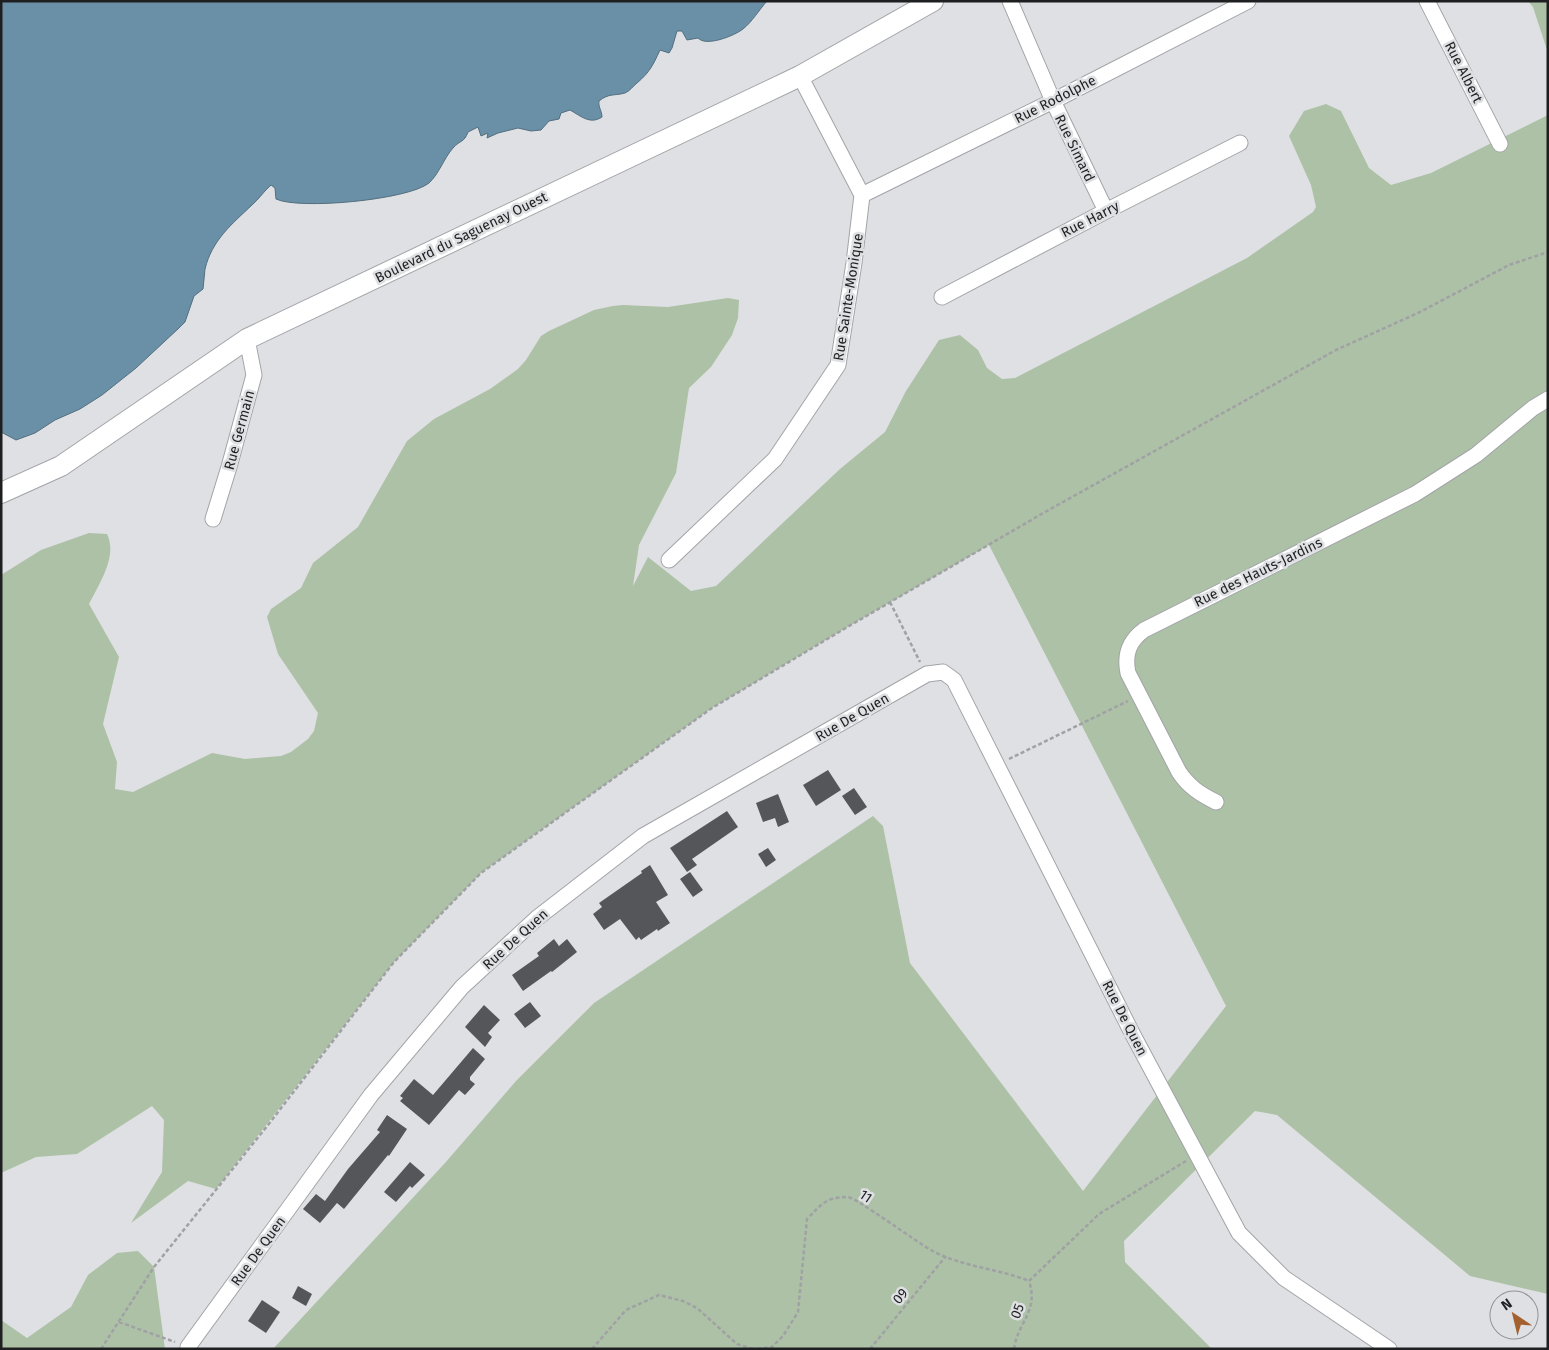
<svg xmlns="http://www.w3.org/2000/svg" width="1549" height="1350" viewBox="0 0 1549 1350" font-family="'Fira Sans',sans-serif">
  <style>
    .green { fill: #adc1a6 }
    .water { fill: #6a90a7; stroke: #536e7e }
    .building { fill: #555659 }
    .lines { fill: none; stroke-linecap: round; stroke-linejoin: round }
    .minor-casing { stroke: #a2a4a7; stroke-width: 17 }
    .major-casing { stroke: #a2a4a7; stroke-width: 22 }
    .path { stroke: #a0a1a4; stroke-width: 2.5; stroke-dasharray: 4 2.5; stroke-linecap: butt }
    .minor { stroke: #fff; stroke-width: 15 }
    .major { stroke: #fff; stroke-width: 20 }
    .labels { text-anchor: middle; stroke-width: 5; stroke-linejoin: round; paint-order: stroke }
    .street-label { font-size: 14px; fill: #1e1f20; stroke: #dee0e3 }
  </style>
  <rect width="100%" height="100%" fill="#dee0e3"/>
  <!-- green -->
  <path class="green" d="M1528,1H1548V53L1533,7Z
    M1326,104L1341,111L1369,168L1391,185L1431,173L1548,115V1294L1470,1276L1277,1115L1255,1111L1124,1241L1125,1262L1212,1349H273L445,1163L516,1081L594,1003L873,816L883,826L910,963L1083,1191L1226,1006L989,545L844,629L712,708L481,873L394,962L216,1189L188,1181L131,1223L162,1172L164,1120L152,1106L77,1154L36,1157L1,1173V575L41,550L89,533L107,534C118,556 99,584 89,604L119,657L103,724L117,762L115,789L133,792L212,753L245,759L281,756L291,752L308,739L314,731L318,713L278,654L267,617L271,609L301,588L313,563L358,527L407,441L434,419L490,389L518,369L526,360L541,336L549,331L594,310L613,306L623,305L668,307L728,298L739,300L738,318L732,335L711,367L689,388L676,473L639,545L633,586L648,557L691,591L716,586L840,469L885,432L906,391L939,340L960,335L978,350L987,368L1002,379L1015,378L1247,258L1313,212L1316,207L1311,185L1289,136L1304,111Z
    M138,1251L154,1267L165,1349H1V1320L27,1338L71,1307L88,1275L117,1253Z"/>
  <!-- water -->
  <path class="water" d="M1,1H767C759,10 752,22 743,29C734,36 706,47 698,38L687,40L682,31H677L672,48L669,53L660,50C653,65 650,72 637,83C633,86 630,91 625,93C614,96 609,93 599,101C598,107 602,111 602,117C590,125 581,116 570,110L561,113L559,119L549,121L541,130L531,131L518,128L498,133L487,138L488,133L481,136L478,127L468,132C464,143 460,140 453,148C444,158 439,174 429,183C408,200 299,210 276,199L275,188L271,185C264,191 259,199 252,205C232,224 212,240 205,269C204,276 204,282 203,289L194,296L185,322L179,328L136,368L102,395L80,409L55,420L35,433L16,440L1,432Z"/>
  <!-- building -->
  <path class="building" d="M828,770L841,790L816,806L803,785Z
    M854,788L867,807L855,815L842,796Z
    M778,794L789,822L778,827L775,818L763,822L756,803Z
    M727,811L738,827L692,859L697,865L687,872L670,848Z
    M768,848L776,860L766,867L758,854Z
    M650,865L668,895L656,902L670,923L658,931L657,929L641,940L639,937L636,940L620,919L604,930L593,914L602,907L599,903L642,873L641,871Z
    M690,872L703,890L693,897L680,879Z
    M554,939L559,946L567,939L577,952L552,972L551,971L523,991L512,975L539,956L537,953Z
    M530,1002L541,1016L525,1028L514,1014Z
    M484,1005L500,1020L488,1033L492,1037L485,1047L465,1027Z
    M473,1048L485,1059L470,1077V1080L475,1084L465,1095L459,1090L429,1125L400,1101L403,1098L400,1096L414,1079L433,1095Z
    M387,1115L407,1129L389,1156L388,1155L344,1209L337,1203L320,1223L303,1209L316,1194L325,1201L348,1169L380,1132L377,1130Z
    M410,1162L425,1175L412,1188L410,1186L396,1202L384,1192Z
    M298,1286L312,1294L306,1306L292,1298Z
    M262,1300L280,1312L266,1333L248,1321Z"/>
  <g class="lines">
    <defs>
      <path id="minor" d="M1010,1L1053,101L1106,211
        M1427,1L1500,144
        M862,195L1053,101L1248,1
        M942,297L1106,211L1240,143
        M213,519L229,467L254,375L247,339
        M669,560L775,459L838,365L854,263L862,195L800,76
        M1216,802C1200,794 1189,787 1179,772L1128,673C1124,654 1129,641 1144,630L1415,494L1476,455L1533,408L1548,399
        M188,1347L371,1095L462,987L537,918L643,836L927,674L943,672L954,680L1132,1033L1239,1233L1284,1278L1389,1349"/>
      <path id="major" d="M1,493L61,466L247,339L800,76L933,1"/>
    </defs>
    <!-- minor casing -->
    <use href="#minor" class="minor-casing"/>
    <!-- major casing -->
    <use href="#major" class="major-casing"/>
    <!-- path -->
    <path class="path" d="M890,602L920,662
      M1009,759L1128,701
      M1029,1281L1099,1214L1186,1161
      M119,1322L175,1342
      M101,1349L154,1267L268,1125L394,962L481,873L712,708L844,629L1045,512L1336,350L1420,312L1509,265L1548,252
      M592,1349L626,1310L659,1295L683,1301L697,1308L737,1344L753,1349
      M757,1349L772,1347L783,1336L798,1312L807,1219C821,1205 825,1197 848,1197C855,1197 918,1243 931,1250C961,1267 997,1268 1029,1281
      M870,1349L946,1256
      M1014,1349C1018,1321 1039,1312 1029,1281"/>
    <!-- minor -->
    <use href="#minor" class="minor"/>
    <!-- major -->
    <use href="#major" class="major"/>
  </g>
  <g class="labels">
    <!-- street labels -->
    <g class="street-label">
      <text transform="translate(1464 72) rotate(63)" y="5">Rue Albert</text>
      <text transform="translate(1055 99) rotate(-27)" y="5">Rue Rodolphe</text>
      <text transform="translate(1075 148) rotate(64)" y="5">Rue Simard</text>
      <text transform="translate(1090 219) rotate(-27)" y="5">Rue Harry</text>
      <text transform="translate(461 237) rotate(-26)" y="5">Boulevard du Saguenay Ouest</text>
      <text transform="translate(848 297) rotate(-81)" y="5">Rue Sainte-Monique</text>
      <text transform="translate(239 430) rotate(-75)" y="5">Rue Germain</text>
      <text transform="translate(1258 572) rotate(-26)" y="5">Rue des Hauts-Jardins</text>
      <text transform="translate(852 717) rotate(-30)" y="5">Rue De Quen</text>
      <text transform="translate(515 939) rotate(-42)" y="5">Rue De Quen</text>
      <text transform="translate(1125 1018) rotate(63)" y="5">Rue De Quen</text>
      <text transform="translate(866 1196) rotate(34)" y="5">11</text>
      <text transform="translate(258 1251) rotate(-54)" y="5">Rue De Quen</text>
      <text transform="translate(900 1296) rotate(-50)" y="5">09</text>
      <text transform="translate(1017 1311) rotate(-69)" y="5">05</text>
    </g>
  </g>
  <!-- border -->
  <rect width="1549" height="1350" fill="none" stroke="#1e1f20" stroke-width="5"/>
  <!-- north arrow -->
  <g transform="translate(1514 1315) rotate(325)"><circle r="24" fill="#dee0e3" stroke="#919395"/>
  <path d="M0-4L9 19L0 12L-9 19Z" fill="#a4612f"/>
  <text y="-8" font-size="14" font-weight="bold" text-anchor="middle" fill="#1e1f20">N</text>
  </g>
</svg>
